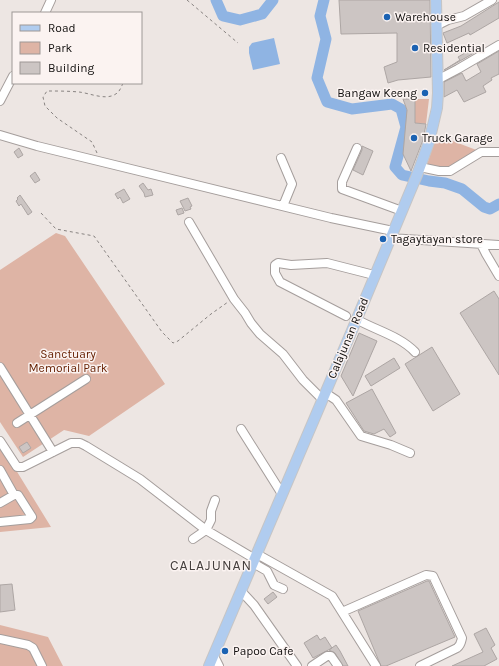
<svg xmlns="http://www.w3.org/2000/svg" width="499" height="666" viewBox="0 0 499 666" font-family="Karla,sans-serif">
  <style>
    .green { fill: #deb4a5 }
    .water { fill: #8fb4e3 }
    .lines { fill: none; stroke-linecap: round; stroke-linejoin: round }
    .river { stroke: #8fb4e3; stroke-width: 11 }
    .building { fill: #ccc5c3; stroke: #ada6a4 }
    .minor-casing { stroke: #a59e9c; stroke-width: 10 }
    .major-casing { stroke: #c6c5c5; stroke-width: 12 }
    .path { stroke: #888381; stroke-width: 1; stroke-dasharray: 3 3; stroke-linecap: butt }
    .minor { stroke: #fff; stroke-width: 8 }
    .major { stroke: #b0ccef; stroke-width: 10 }
    .poi-dot { fill: #1b62b2; stroke: #fbf3f1; stroke-width: 1.5 }
    .labels { text-anchor: middle; stroke-width: 3; stroke-linejoin: round; paint-order: stroke }
    .poi-label { font-size: 12px; fill: #110f0e; stroke: #fbf3f1; text-anchor: start }
    .street-label { font-size: 12px; fill: #110f0e; stroke: #fbf3f1 }
    .park-label { font-size: 12px; fill: #651f00; stroke: #fbf3f1 }
    .quarter-label { font-size: 14px; letter-spacing: 1px; fill: #453f3d; stroke: #fbf3f1 }
  </style>
  <rect width="100%" height="100%" fill="#ede6e3"/>
  <!-- green -->
  <path class="green" d="M415,99H429L426,124L415,123Z
    M437,135L479,151L449,170L426,167Z
    M56,233L65,236L165,384L89,436L64,430L23,457L0,422V270Z
    M0,444L51,527L0,532Z
    M0,625L48,637L63,666H0Z"/>
  <!-- water -->
  <path class="water" d="M274,38L280,64L253,70L249,53V47L252,43Z"/>
  <g class="lines">
    <!-- river -->
    <path class="river" d="M216,0L223,16L240,20L262,14L273,0
      M324,0L320,16L326,39L317,78L327,102L352,109L392,104L401,109L406,127L395,167L402,175L429,181L445,183L462,189L484,207L490,209L499,204"/>
  </g>
  <!-- building -->
  <path class="building" d="M339,0H430L431,77L398,80L388,83L384,67L397,62V33L341,34Z
    M499,2V18L470,35L469,33L447,43L443,33L461,26Z
    M472,49L474,53L444,70L460,60L458,57Z
    M499,51V74L491,78L492,80L483,86L486,92L464,102L457,90L444,97V82L462,73L466,81L481,72L477,64Z
    M403,99H415V123L426,124L423,140L411,171L403,154L407,110Z
    M362,146L373,151L363,175L353,170L362,150Z
    M19,148L23,155L18,158L14,152Z
    M35,172L40,180L35,183L30,176Z
    M143,183L148,190L151,189L153,195L145,197L144,193L139,186Z
    M124,189L130,199L123,203L120,197L118,199L115,194Z
    M20,195L32,212L28,215L21,204L19,206L16,201L18,199L17,198Z
    M188,198L192,206L190,207L191,209L185,211L180,201Z
    M182,208L184,213L178,215L176,210Z
    M494,291L499,299V375L460,313Z
    M359,333L377,341L353,396L341,376Z
    M432,347L460,394L433,411L405,364Z
    M394,358L400,368L371,386L365,376Z
    M372,389L396,433L390,437L384,429L374,434L364,431L346,403Z
    M27,442L31,448L23,453L19,447Z
    M427,581H429L455,637L386,666H381L358,611Z
    M12,584L15,610L0,612V585Z
    M273,592L277,597L268,604L264,599Z
    M486,628L495,645L491,648L497,659L484,666H452L483,652L474,634Z
    M317,635L320,640L325,637L332,648L313,658L304,643Z
    M336,645L340,651L348,666H343L335,653L329,650Z"/>
  <g class="lines">
    <defs>
      <path id="minor" d="M45,13L51,0
        M436,26L448,20L464,16L492,0
        M439,79L458,69L499,45
        M0,101L13,76
        M0,135L37,146L331,218L393,231
        M357,148L342,182V189L402,211
        M281,158L292,184L283,206
        M420,167L439,171H450L481,152H499
        M189,222L234,299L245,313L251,323L260,334L283,354L303,380L322,399
        M390,238L499,245
        M481,244L486,254L499,276
        M346,316L280,282L275,273V265L278,263L291,265L327,263L374,275
        M356,319C375,330 400,336 415,352
        M0,367L53,452
        M324,395L330,396L336,400L361,436L391,445L410,453
        M17,423L86,379
        M241,429L282,494
        M0,441L17,467H23L71,443H80L86,446L140,479L206,530L255,559
        M0,470L14,495H18L32,517L30,519L0,522
        M0,503L14,495
        M193,539L206,530L211,520V511L215,500
        M257,554L332,596L376,666
        M253,563L267,571L274,585L283,589
        M241,591L254,605L297,666
        M342,612L426,575L433,576L462,638C461,642 461,645 457,648L420,666
        M0,639L28,645L33,648L42,666
        M214,656L219,666
        M312,666L327,656H331L338,666"/>
      <path id="major" d="M209,666L353,328L417,175L429,142L437,108L438,93L436,0"/>
    </defs>
    <!-- minor casing -->
    <use href="#minor" class="minor-casing"/>
    <!-- major casing -->
    <use href="#major" class="major-casing"/>
    <!-- path -->
    <path class="path" d="M187,0L238,43
      M97,153L92,142L57,118L45,106L43,97L47,91C57,91 68,91 79,92C89,93 104,100 114,95C119,93 121,88 123,83
      M41,213L56,229L94,236L162,332L173,343L178,341L211,314L228,302"/>
    <!-- minor -->
    <use href="#minor" class="minor"/>
    <!-- major -->
    <use href="#major" class="major"/>
  </g>
  <!-- markers -->
  <g class="poi-dot">
    <circle cx="387" cy="17" r="4"/>
    <circle cx="415" cy="48" r="4"/>
    <circle cx="425" cy="93" r="4"/>
    <circle cx="414" cy="138" r="4"/>
    <circle cx="383" cy="239" r="4"/>
    <circle cx="225" cy="651" r="4"/>
  </g>
  <g class="labels">
    <!-- poi labels -->
    <g class="poi-label">
      <text x="395" y="21">Warehouse</text>
      <text x="423" y="52">Residential</text>
      <text x="417" y="97" text-anchor="end">Bangaw Keeng</text>
      <text x="422" y="142">Truck Garage</text>
      <text x="391" y="243">Tagaytayan store</text>
      <text x="233" y="655">Papoo Cafe</text>
    </g>
    <!-- street labels -->
    <g class="street-label">
      <text transform="translate(348 338) rotate(-67)" y="4">Calajunan Road</text>
    </g>
    <!-- park labels -->
    <g class="park-label">
      <text x="68" y="358">Sanctuary<tspan x="68" dy="14">Memorial Park</tspan></text>
    </g>
    <!-- quarter labels -->
    <g class="quarter-label">
      <text x="211" y="570">CALAJUNAN</text>
    </g>
  </g>
  <!-- legend -->
  <rect x="12" y="12" width="130" height="72" fill="#fbf3f1" stroke="#9d9896"/>
  <rect x="20" y="25" width="20" height="6" fill="#b0ccef" stroke="#9d9896"/>
  <text x="48" y="32" font-size="12" fill="#110f0e">Road</text>
  <rect x="20" y="42" width="20" height="12" fill="#deb4a5" stroke="#9d9896"/>
  <text x="48" y="52" font-size="12" fill="#110f0e">Park</text>
  <rect x="20" y="62" width="20" height="12" fill="#ccc5c3" stroke="#9d9896"/>
  <text x="48" y="72" font-size="12" fill="#110f0e">Building</text>
</svg>
